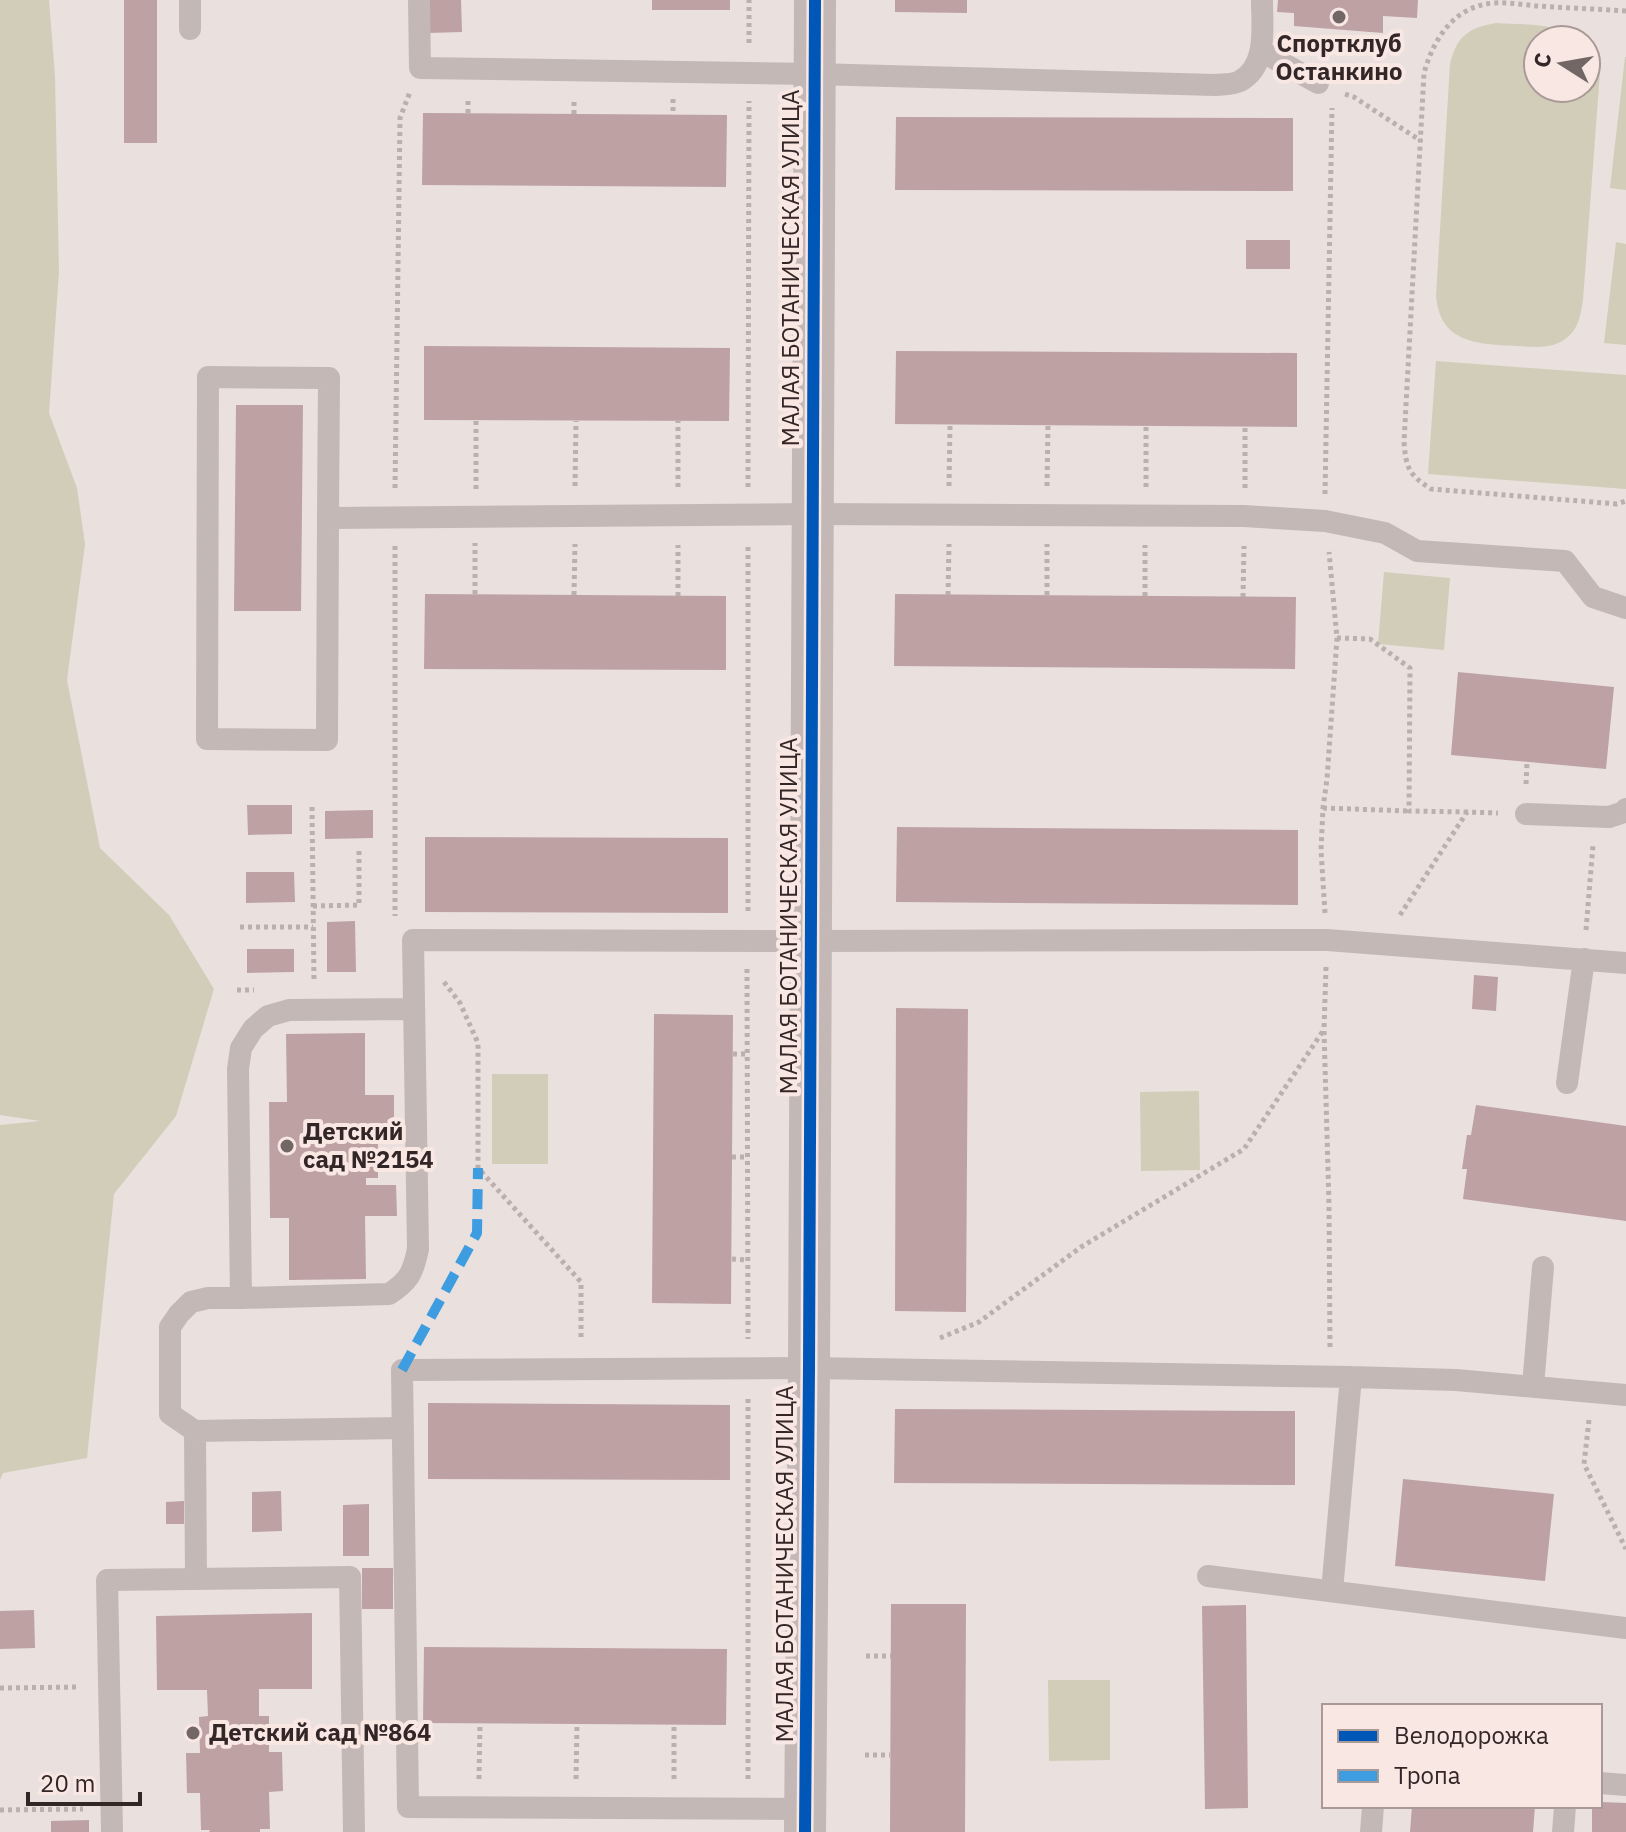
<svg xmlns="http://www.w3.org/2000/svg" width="1626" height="1832" viewBox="0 0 1626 1832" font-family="'IBM Plex Sans',sans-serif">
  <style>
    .green { fill: #d2cdb8 }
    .building { fill: #bda1a3 }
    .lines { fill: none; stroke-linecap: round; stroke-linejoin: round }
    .path { stroke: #bcb0af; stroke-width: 5; stroke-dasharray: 4 4; stroke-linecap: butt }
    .service { stroke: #c3b8b6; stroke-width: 22 }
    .minor { stroke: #c3b8b6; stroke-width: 42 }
    .quiet { stroke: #3e9ce0; stroke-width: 10; stroke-dasharray: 20 10; stroke-linecap: butt }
    .cycleway-casing { stroke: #f8e7e3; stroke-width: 17 }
    .cycleway { stroke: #0057b8; stroke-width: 12 }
    .poi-dot { fill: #736766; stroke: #f8e7e3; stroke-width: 3 }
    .labels { text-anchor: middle; stroke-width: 8; stroke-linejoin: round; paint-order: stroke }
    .poi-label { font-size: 24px; font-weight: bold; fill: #332626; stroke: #f8e7e3; text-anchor: start }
    .street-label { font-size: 24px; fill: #332626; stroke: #f8e7e3 }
  </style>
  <rect width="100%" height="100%" fill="#eae0de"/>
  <!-- green -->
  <path class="green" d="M0,0H49L55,76L59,272L49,413L77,488L85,544L67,680L100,848L169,915L214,989L176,1116L114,1194L87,1458L3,1473L0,1480V1125L40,1121L0,1115Z
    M1496,23C1525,25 1557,22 1580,40H1538V88H1586V46L1597,60L1600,72L1583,300C1581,313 1579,326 1570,335C1555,350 1535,347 1516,346C1479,344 1440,344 1436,296L1450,64C1457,36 1468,28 1496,23Z
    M1625,57H1626V190L1610,188Z
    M1616,242L1626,244V345L1604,343Z
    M1436,361L1626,375V489L1428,474Z
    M1384,572L1450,578L1444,650L1378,644Z
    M492,1074H548V1164H492Z
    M1199,1091L1200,1170L1141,1171L1140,1092Z
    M1048,1680H1110V1760L1049,1761Z"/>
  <!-- building -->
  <path class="building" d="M124,0H157V143H124Z
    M427,0H461L462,32L428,33Z
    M652,0H730V10H652Z
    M895,0H967V13L895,12Z
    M1278,0H1418L1417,18L1383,16V33L1294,26V13L1277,12Z
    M423,113L727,115L726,187L422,185Z
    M896,117L1293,118V191L895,190Z
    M1246,240H1290V269H1246Z
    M424,346L730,348L729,421L424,420Z
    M896,351L1297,353V427L895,424Z
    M236,405H303L301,611H234Z
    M425,594L726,596V670L424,669Z
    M895,594L1296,597L1295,669L894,666Z
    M1458,672L1614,687L1606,769L1451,755Z
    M247,805H292V834L248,835Z
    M373,810V838L325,839V811Z
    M897,827L1298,830V905L896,902Z
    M425,837L728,838V913L425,912Z
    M246,872H294L295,902L246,903Z
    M355,921L356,972H327V922Z
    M247,949H294V972L247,973Z
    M1474,975L1498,977L1496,1011L1472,1009Z
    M896,1008L968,1009L966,1312L895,1311Z
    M654,1014L733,1015L731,1304L652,1303Z
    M365,1033V1095H394V1128H365V1136H378V1178H366V1185H396L397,1216H365L366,1279L289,1280V1218H270L269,1102H287L286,1034Z
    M1476,1105L1626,1126V1221L1463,1199L1467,1169H1462L1467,1135H1471Z
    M428,1403L730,1405V1480L428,1479Z
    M895,1409L1295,1411V1485L894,1483Z
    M1403,1479L1554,1494L1545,1581L1395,1566Z
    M281,1491L282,1531L252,1532V1492Z
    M184,1501V1524H166V1502Z
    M369,1504V1556H343V1505Z
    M362,1568H393V1609H362Z
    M891,1604H966L965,1832H890Z
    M1246,1605L1248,1808L1205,1809L1202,1606Z
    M34,1610L35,1648L0,1649V1611Z
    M312,1613V1689H259V1716H269V1752H282L283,1791L269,1792L270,1829H260V1832H209L210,1830H201L200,1793H187L186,1753H200L199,1717L208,1716L207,1690H157L156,1616Z
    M424,1647L727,1649L726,1725L423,1723Z
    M1600,1802L1626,1803V1832H1592V1806H1600Z
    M1412,1806H1535L1533,1832H1410Z
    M89,1820V1832H51V1821Z"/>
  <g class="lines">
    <!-- path -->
    <path class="path" d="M1626,11C1597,9 1567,8 1538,6C1524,5 1509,2 1494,3C1454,6 1434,38 1424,73L1404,442C1406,468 1409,475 1431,489L1617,504L1626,501
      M749,43V0
      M1345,94L1354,97L1421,141
      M673,99V114
      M468,113V98
      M574,114V99
      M575,486L576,421
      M949,486L950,425
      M1047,486L1048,425
      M678,487V421
      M748,487L749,101
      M1146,487V426
      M395,488L400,118L410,92
      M1245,488V426
      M476,489V420
      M1325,494L1332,108
      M395,546V916
      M475,594V543
      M574,595L575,544
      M948,595L949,544
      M1047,595V544
      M678,596V545
      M1145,596V545
      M1243,597L1244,546
      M1337,638L1370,639L1410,668L1409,811L1467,812
      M1526,784L1527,762
      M312,807L314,982
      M1323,808L1409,811
      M313,906L359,905V850
      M748,911V545
      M1325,913L1321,850L1323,808L1327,779L1337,638L1329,552
      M1400,915L1467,812L1498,813
      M240,927H313
      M1586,930L1593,845
      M1326,967L1324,1030L1329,1204L1330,1348
      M747,969L748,1339
      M444,982L460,1003L478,1043V1168L581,1282V1339
      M237,990H254
      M733,1054H747
      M732,1157H747
      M732,1259L747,1260
      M940,1338L979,1322L1081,1247L1244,1149L1323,1031
      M1589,1420L1584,1464L1626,1549
      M866,1656H891
      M0,1688L80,1687
      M865,1755H890
      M479,1779L480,1724
      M576,1779L577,1724
      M674,1779V1725
      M748,1779V1397
      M0,1810L83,1809"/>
    <!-- service -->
    <path class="service" d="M190,0V29
      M419,0L420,68L814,74L1215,85C1223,84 1233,85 1240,81C1268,66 1262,27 1262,0
      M1261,51L1318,83
      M328,518L329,378L208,377L207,739L327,740L328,518L811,514L1244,516L1325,521L1385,533L1417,551L1565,561L1593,597L1626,608
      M1526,814L1609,817L1624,812L1626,809
      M414,1009L289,1010L268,1016L253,1029L241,1048L238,1069L241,1298L389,1294C409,1281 413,1273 418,1249L413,940L811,941L1327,940L1626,963
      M1567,1083L1584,959
      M241,1298H208L191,1302L179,1314L170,1327V1414L195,1431L403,1428
      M1533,1386L1543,1267
      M195,1431L196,1579
      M1208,1576L1626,1628
      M1332,1591L1351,1377
      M1600,1783L1626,1785
      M805,1809L408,1807L402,1370L809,1368L1351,1377L1456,1380L1626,1395
      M112,1832L107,1580L350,1577L354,1832
      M1371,1832L1373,1806
      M1563,1832L1565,1806"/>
    <!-- minor -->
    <path class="minor" d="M805,1832L809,1368L815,0"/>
    <!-- quiet -->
    <path class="quiet" d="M402,1370L477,1233L478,1168"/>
    <defs>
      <path id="cycleway" d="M805,1832L809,1368L815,0"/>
    </defs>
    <!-- cycleway casing -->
    <use href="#cycleway" class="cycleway-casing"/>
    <!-- cycleway -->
    <use href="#cycleway" class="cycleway"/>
  </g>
  <!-- markers -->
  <g class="poi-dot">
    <circle cx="1339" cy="17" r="8"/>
    <circle cx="287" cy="1146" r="8"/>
    <circle cx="193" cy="1733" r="8"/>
  </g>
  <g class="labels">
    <!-- poi labels -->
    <g class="poi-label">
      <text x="1339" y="52" text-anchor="middle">Спортклуб<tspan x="1339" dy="28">Останкино</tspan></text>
      <text x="303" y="1140">Детский<tspan x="303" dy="28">сад №2154</tspan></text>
      <text x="209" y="1741">Детский сад №864</text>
    </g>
    <!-- street labels -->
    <g class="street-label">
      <text transform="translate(791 268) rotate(-90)" y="8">МАЛАЯ БОТАНИЧЕСКАЯ УЛИЦА</text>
      <text transform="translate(789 916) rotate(-90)" y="8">МАЛАЯ БОТАНИЧЕСКАЯ УЛИЦА</text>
      <text transform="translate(785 1564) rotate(-90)" y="8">МАЛАЯ БОТАНИЧЕСКАЯ УЛИЦА</text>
    </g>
  </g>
  <!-- legend -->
  <rect x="1322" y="1704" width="280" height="104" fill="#f8e7e3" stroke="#a99a97" stroke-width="2"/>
  <rect x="1338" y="1730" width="40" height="12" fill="#0057b8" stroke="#a99a97" stroke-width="2"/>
  <text x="1394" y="1744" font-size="24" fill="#332626">Велодорожка</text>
  <rect x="1338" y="1770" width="40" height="12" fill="#3e9ce0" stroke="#a99a97" stroke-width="2"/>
  <text x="1394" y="1784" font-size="24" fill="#332626">Тропа</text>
  <!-- north arrow -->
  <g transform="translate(1562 64) rotate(281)"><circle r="38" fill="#f8e7e3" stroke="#a99a97" stroke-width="2"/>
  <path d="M0-6L14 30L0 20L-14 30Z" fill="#736766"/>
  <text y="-12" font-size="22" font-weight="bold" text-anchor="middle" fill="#332626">С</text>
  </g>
  <!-- scale -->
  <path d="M28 1792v12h112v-12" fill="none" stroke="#332626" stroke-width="4"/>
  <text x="40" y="1792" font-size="24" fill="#332626" stroke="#f8e7e3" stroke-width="6" paint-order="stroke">20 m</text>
</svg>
